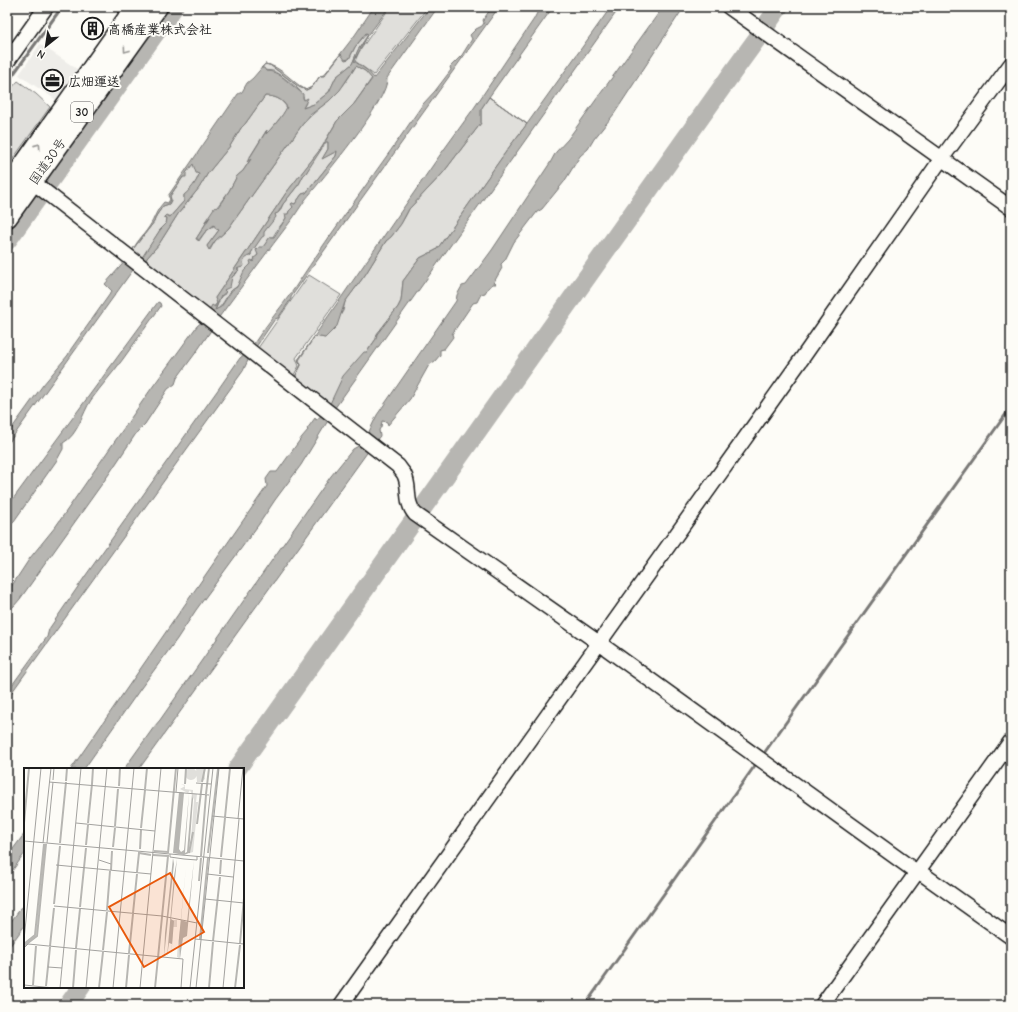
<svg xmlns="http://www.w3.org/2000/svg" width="1018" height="1012" viewBox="0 0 1018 1012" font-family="'Comic Neue','Klee One',sans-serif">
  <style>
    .built { fill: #eeede9 }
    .green { fill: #e0dfdb; stroke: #7e7e7c }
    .water { fill: #b7b6b2; stroke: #797876; fill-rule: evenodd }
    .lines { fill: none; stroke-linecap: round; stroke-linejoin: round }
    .stream { stroke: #797876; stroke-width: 3 }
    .river { stroke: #b7b6b2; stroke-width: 19 }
    .minor-casing { stroke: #1c1c1c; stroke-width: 17 }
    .highway-casing { stroke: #1c1c1c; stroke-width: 23 }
    .minor { stroke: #fdfcf7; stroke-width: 14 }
    .highway { stroke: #fdfcf7; stroke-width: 20 }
    .oneway { stroke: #989794 }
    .labels { text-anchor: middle; stroke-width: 4; stroke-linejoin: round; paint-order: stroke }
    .shield { fill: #fdfcf7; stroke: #605f5e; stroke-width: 1 }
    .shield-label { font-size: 12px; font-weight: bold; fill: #1c1c1c }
    .poi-label { font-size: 13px; font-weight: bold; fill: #1c1c1c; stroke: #fdfcf7; text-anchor: start }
    .street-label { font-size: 13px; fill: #1c1c1c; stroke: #fdfcf7 }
    .inset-river { fill: none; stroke: #b7b6b2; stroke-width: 2 }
    .inset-road { fill: none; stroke: #a3a29f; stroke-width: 1 }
    .view { fill: #e8590c; fill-opacity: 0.15; stroke: #e8590c; stroke-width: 2 }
    .inset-edge { fill: none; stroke: #1c1c1c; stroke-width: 2 }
  </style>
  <rect width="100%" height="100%" fill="#fdfcf7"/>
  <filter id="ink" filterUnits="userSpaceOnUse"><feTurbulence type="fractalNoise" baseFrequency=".025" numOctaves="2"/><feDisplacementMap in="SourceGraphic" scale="8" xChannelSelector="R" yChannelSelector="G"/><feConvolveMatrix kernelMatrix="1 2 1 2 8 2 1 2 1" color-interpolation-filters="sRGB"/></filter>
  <g filter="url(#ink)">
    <!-- built -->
    <path class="built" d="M40,44L77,69L56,100L19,75Z"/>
    <!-- green -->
    <path class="green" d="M390,7H428L374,75L355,61L359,52Z
      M367,33L368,34L367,36L358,50L352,64L336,77L329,92L314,104L303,108L306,103C304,99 302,95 300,91C297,87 278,73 273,71C269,70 265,71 261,69L265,64L270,65L299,87L306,90L312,87L320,76L324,75L341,54L349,59L355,47Z
      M356,66L365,71L372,78L354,104L337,121L325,141L328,142V149L323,158L337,151L336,156L306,193L302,194L295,204L292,203L293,207L289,211C287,220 277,228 273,237H270C263,248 255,259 246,270C243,274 242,279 239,284C237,287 233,289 230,292C225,298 223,306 215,311L221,296L225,294L224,290L232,277L237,273C237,266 245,258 251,255V253L275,214L280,211L283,204L299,184L303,176L306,173L316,155L286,193L215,298L217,303L208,313L144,264L147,258L159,244L178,214L199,188L208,173L230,146L241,128L245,124L265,96C275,96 282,99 287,108C282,117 273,126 266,135V131L248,160L252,157L243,171L237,176L229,191L211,215L196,239H198L199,241L205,232L215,225L219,230L207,246L210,250L215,241L228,229L302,125C313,112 328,103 339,90C346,83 351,74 356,66Z
      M18,81L36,94L50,107L7,167V93Z
      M489,97L527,124L510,146L440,245L436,250L420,258L403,281L401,301L398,307L377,334L376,339L335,395L328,408L293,381L301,365L298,360L315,336L325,338L343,311L345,302L365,275L386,241C395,234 404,220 409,209L443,173L481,123V109Z
      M193,163L199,174C197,182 191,190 184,195V201L170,217H165L167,218L166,224L160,230L141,260L131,254L133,249L154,222L156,216L163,206L169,204L171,200L170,196Z
      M309,275L341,295L296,358L299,366L291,380L258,348Z"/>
    <!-- water -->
    <path class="water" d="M374,7H389L367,37L354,61L368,71L374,78L430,7H438L387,78C390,99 321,180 305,200C301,206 297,212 293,218C267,252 242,286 217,320L131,254C135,243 143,236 149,227C155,218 155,212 164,202L168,203L170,199L168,196L238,94L242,92L247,83L253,78L265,64C281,66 292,82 306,90L312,87L320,76L324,75L355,35ZM366,33L368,34L367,37L358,50L352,64L336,77L329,92L314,104L303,108L308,98L304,100L303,98V94C300,91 296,89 293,86C284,79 278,71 266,71L264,68H261L265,64L270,65L299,87L306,90L312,87L320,76H324L341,54L345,60L349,59L355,47ZM356,66L365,71L372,79L354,104L337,121L322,147L286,193L215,298L217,303L215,307L212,305L208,313L144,264L147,258L159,244L178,214L199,188L208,173L230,146L241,128L245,124L265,96C275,96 282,99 287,107C282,117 274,126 266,134L267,130L247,162L251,159L243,171L237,176L229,191L218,207L214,208L204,223L210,217L196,239H198V241L205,232L214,225L216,229L219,230L207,246L209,250L215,241L228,229L302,125L310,115L329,101L340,90ZM326,142H328V149L322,159L337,151L336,156L306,193L302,194L295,204L292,203L291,204L293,207L289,211L288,214H285L286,218L274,237H270L263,247H259L256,250L258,255L254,258L255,259L253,262L252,260L250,261L251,264L244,271L237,287L232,290L221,307L215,310L221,296L226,292L224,290L230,287L232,277L239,270L237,269L239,268L243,267L244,265L243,263L245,258L251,255V253L262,237L264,236V232L276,217L275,214L278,213L283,204L299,184L303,176L306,173ZM193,164L196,173L199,174C197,182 190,190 184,195V201L170,217L166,215L164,217L167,218L166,224L160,230L141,259L131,254L133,249L154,222L156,216L163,206L169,204L171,200L170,196L183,177H186V173Z
      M492,7H499L291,297V299L278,318L275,319L256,347L251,348C264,327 280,309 294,289C335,226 381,166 423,104L435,91L451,70L450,67L462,55L472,39L470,35L476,29L482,26L484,23L483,20Z
      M540,7H553L489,97L527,124L611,7H620L332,412L293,381L301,365L298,360L440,155L474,108L534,19ZM489,97L527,124L510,146L440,245L436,250L420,258L403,281L401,301L398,307L377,334L376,339L367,352H364L343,376L328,408L293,381L301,365L299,360L315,336L325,338L337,326L345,302L365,275L386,241L391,237L401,224L409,209L443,173L481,123V109Z
      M663,7H684L614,114L594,139L588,149L580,156L564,182L542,209L537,212L514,242L505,260L501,264L502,268L494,282L496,284H493L488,288L485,293L481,294L477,302L473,303L452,334L453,337L444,349L440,350V355L435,361L429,365L410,399L388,425L387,422L382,421L381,427L379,430L380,436L374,443L366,438L377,415L456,301L457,295L462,286L466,285L492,250L550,163L556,152L568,139L593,104Z
      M127,259L135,267L7,445V435L43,385L68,355L71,349L112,291L105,284Z
      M158,302L160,303L161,306C148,324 136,341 123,359C113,373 101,386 91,400C82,414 78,435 63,443V449L57,460L7,531V507Z
      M203,321L212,329L197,351L177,378L175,384L168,389L145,424L137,432L109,474L20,599L14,606L7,610V593L30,558L56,526L151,389L197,326Z
      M246,353L250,356L243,371L7,699V692L47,637L49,629L86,575L217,391L240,358Z
      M323,414L329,419L301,465L275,500L259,524L196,610L177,639L141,688L84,769H71L267,486L266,479L271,472H277L302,437L308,430L307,429L315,418L316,420Z
      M362,444L369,450L139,769H124L154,727L160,720L331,476L353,449Z
      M25,833V853L7,878V857Z
      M25,906V925L7,950V927L21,908Z"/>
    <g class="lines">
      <!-- stream -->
      <path class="stream" d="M7,83L62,7
        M762,756L1011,407
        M585,1005L756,764"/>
      <!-- river -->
      <path class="river" d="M7,241L174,7
        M237,769L735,69L759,36L766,28L767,24L779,7
        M68,1005L81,987"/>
      <defs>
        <path id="minor" d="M729,7L1011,208
          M7,62L46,7
          M25,176L398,466C400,469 402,471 404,474C411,487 404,501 415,514L599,643L911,868L924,875L1011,937
          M341,1005L803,357L942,158L1011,64
          M822,1005L1011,741"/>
        <path id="highway" d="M7,189L136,7
          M7,217L157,7"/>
      </defs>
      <!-- minor casing -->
      <use href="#minor" class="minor-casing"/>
      <!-- highway casing -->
      <use href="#highway" class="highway-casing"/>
      <!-- minor -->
      <use href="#minor" class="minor"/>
      <!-- highway -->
      <use href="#highway" class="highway"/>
    </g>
    <!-- one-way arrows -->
    <defs><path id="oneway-chevron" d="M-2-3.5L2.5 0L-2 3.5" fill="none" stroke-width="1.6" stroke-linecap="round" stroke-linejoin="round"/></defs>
    <g class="oneway">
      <use href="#oneway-chevron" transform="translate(126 50) rotate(126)"/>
      <use href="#oneway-chevron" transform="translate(38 146) rotate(-55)"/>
    </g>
  </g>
  <!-- icons -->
  <defs>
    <symbol id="building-ring" viewBox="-11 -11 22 22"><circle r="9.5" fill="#fdfcf7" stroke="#1c1c1c" stroke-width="1.5"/><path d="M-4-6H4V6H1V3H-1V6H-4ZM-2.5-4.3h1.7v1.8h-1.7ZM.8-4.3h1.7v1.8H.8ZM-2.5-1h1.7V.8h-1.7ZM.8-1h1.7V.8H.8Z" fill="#1c1c1c"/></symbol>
    <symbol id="office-ring" viewBox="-11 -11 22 22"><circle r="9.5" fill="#fdfcf7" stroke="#1c1c1c" stroke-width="1.5"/><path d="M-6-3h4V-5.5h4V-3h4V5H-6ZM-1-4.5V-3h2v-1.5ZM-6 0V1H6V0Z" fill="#1c1c1c"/></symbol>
  </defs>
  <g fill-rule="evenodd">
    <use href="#building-ring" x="80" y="16" width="25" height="25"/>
    <use href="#office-ring" x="40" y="68" width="25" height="25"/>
  </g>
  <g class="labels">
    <!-- shield labels -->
    <rect class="shield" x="71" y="102" width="22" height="20" rx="3"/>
    <g class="shield-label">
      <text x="82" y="116">30</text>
    </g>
    <!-- poi labels -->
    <g class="poi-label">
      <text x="108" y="34">高橋産業株式会社</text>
      <text x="68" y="86">広畑運送</text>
    </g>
    <!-- street labels -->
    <g class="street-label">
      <text transform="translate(47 161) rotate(-55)" y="5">国道30号</text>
    </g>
  </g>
  <!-- overview -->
  <g transform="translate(24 768)">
    <rect width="220" height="220" fill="#fdfcf7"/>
    <path d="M172,0H180L181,11L177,14H173ZM161 6a6 6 0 1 1 12 0a6 6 0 1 1-12 0ZM157,16L161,17V21L169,22V26H173L172,34H174L169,84L166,85L170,32L166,22L164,25L156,21L161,18ZM147,152H153V159H149L148,175H145ZM157,153L164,154L160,168L159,159L156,191L153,189Z" fill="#e0dfdb"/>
    <path d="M155,24L160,25L155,81L157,84L160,82L165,25L161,85L163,84L168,26L169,31L165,85L160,87L149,85ZM149,90L150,96L140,189L141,165ZM153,91L147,151L150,153L147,190L148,176L145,175L143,189L150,108ZM170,92L163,168L159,170L156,190L155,173L153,190L162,99L157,152L163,154Z" fill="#b7b6b2"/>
    <path class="inset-river" d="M42,13L43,0M178,14L181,0M68,16L69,0M161,16L162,0M95,18L96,0M121,21L123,0M182,26L185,0M201,49L206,0M0,55L5,0M64,55L68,16M173,56L178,16M91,58L94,21M117,60L121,22M36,75L42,14M62,77L64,57M89,79L91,60M116,81L117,62M130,83L144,84M144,85L152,0M165,85L169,64M184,85L194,1M129,87L144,88L131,220M177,88L182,27M197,89L201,50M87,102L88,83M113,104L115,85L127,87M196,106L197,92M175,113L177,90M30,136L36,78M56,139L62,80M83,142L86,103M109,145L113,106M176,171L184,90M189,173L196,109M216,175L220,130M0,176L11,167L20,76M0,178L13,168L22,76M26,178L30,140M52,180L56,141M79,182L83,144M105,185L109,146M9,217L12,178M22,218L26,179M49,220L52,182M75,220L79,184M102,220L105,187M185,220L189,174M211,220L216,177"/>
    <path class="inset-road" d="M29,12L30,0M25,14L185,27M172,15L187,16M152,24L154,0M188,48L220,51M214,51L219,0M52,55L131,63M0,73L180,89M19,75L27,0M23,75L29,14M146,86V89L160,91L173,92V88M180,89L220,93M75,92L87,96M32,97L127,106M183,106L209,109M181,131L220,135M30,138L138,148L173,155M171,171L220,176M0,172L17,0M0,180L4,176L66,182M66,182L159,191L157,220M24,199L38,200M0,217L30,220M36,220L57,0M62,220L83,0M89,220L110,0M116,220L137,0M166,220L189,0M172,220L195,0M199,220L215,51"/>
    <path class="view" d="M146,105L180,164L120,199L85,139Z"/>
    <rect width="220" height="220" class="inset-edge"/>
  </g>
  <!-- margin -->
  <rect width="1018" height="1012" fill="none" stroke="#fdfcf7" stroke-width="24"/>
  <rect x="12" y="12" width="994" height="988" fill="none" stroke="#1c1c1c" stroke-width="1.5" filter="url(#ink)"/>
  <!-- north arrow -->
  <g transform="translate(46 46) rotate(210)" stroke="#fdfcf7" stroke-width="3" paint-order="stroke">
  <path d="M0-3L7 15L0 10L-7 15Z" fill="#1c1c1c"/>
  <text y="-6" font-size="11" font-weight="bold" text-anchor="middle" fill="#1c1c1c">N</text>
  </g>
</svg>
